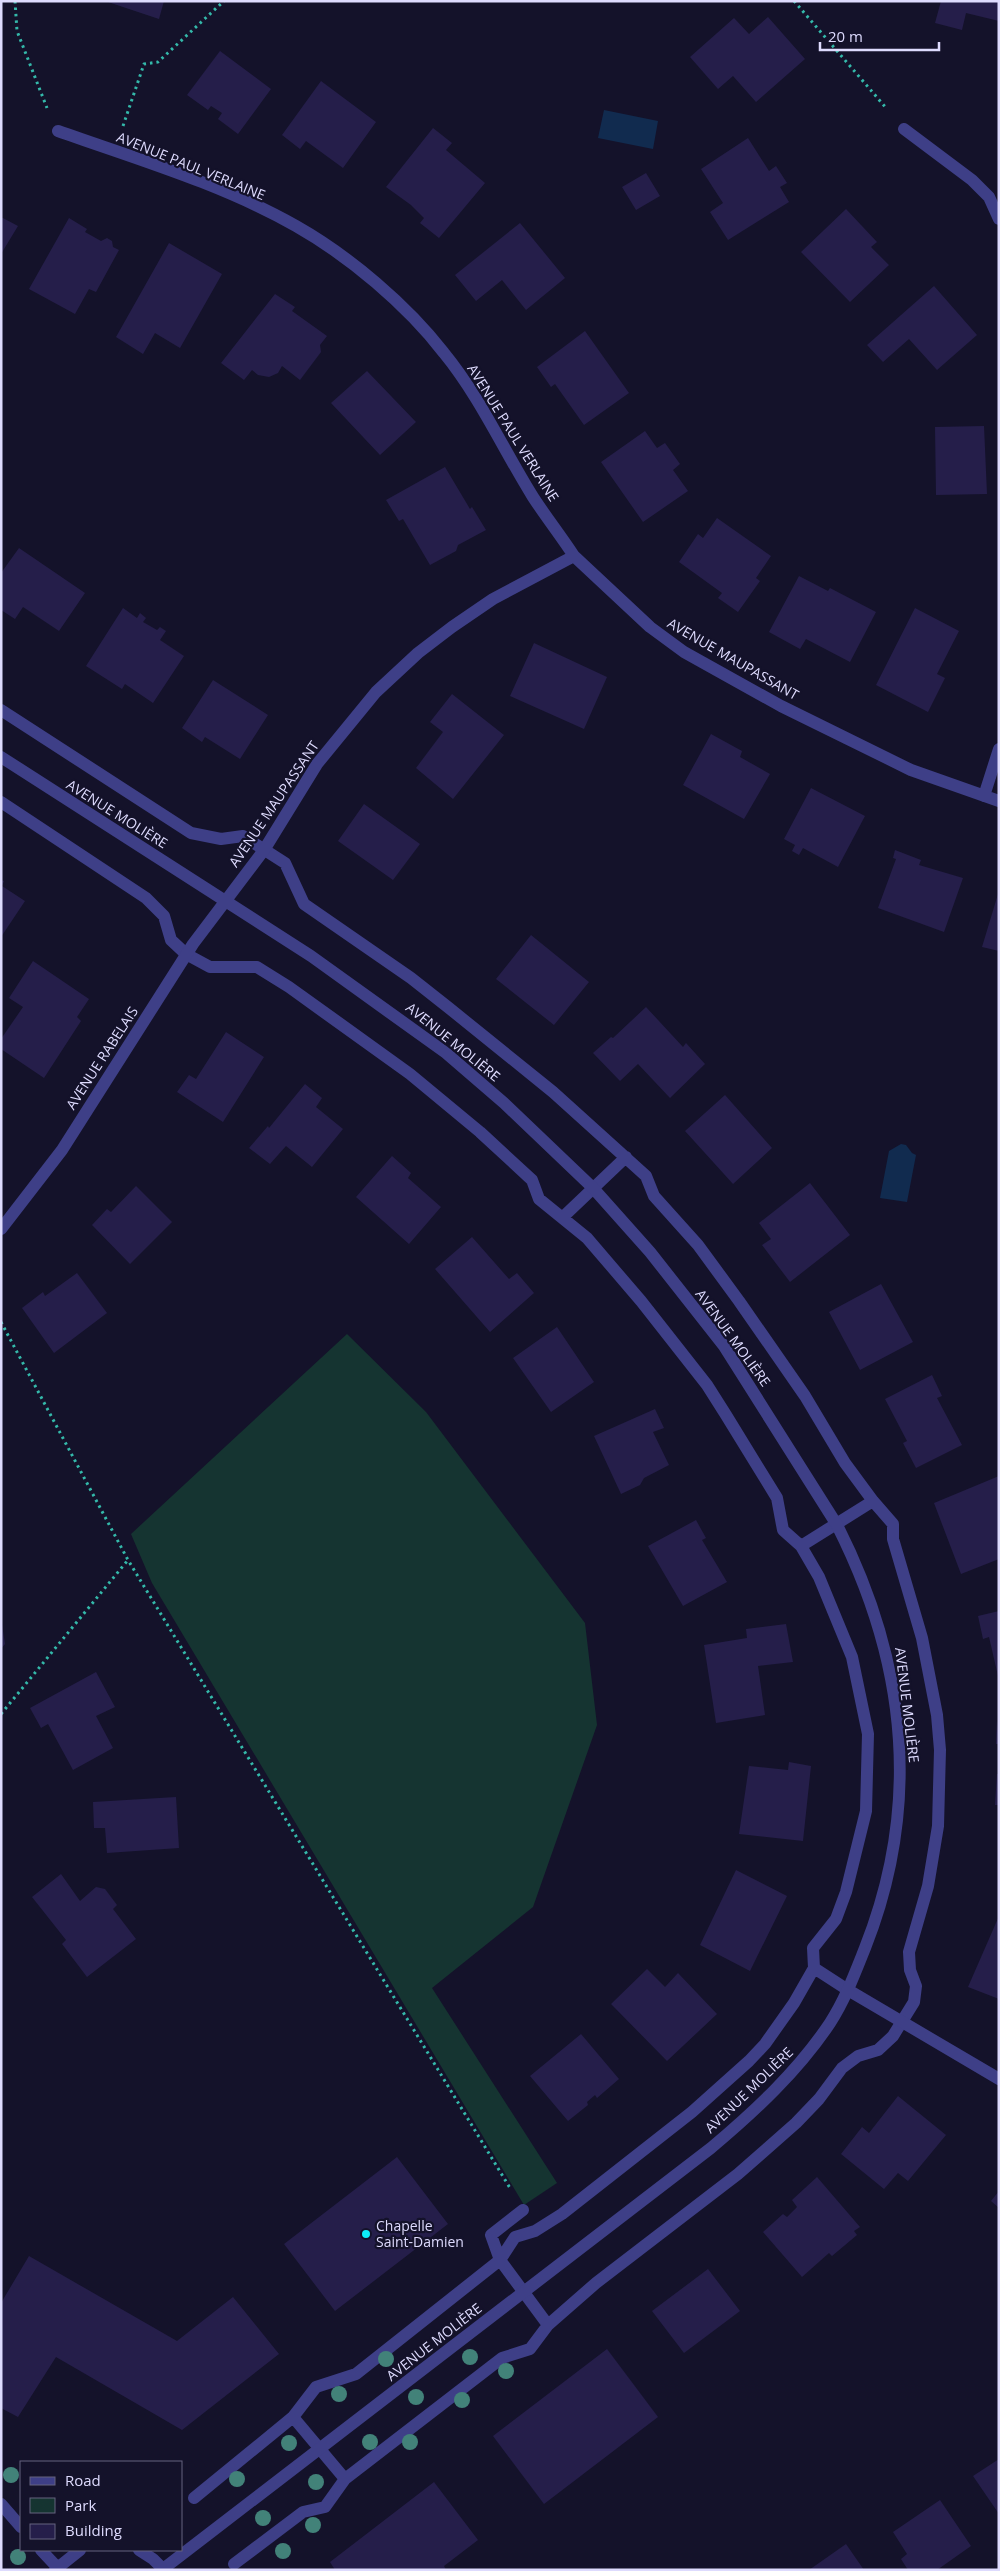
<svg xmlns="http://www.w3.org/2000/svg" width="1000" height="2571" viewBox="0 0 1000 2571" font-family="'Open Sans',sans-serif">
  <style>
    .green { fill: #153431 }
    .water { fill: #112b4f }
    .building { fill: #251e4a }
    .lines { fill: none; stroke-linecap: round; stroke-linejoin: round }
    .path { stroke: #34b9aa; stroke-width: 3; stroke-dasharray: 2.5 4; stroke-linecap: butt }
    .lane { stroke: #3e3f87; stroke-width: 12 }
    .street { stroke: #3e3f87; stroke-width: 12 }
    .tree { fill: #428279 }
    .poi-dot { fill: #0dedf8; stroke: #14122a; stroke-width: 2 }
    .labels { text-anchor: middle; stroke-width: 4.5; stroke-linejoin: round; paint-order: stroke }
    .street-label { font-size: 14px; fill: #dedbfe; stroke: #14122a }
    .poi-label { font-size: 14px; fill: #dedbfe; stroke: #14122a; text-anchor: start }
  </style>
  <rect width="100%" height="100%" fill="#14122a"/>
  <!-- green -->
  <path class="green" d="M347,1334L426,1412L585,1623L597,1725L533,1907L432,1988L557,2183L524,2205L152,1583L131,1534Z"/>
  <!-- water -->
  <path class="water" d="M604,110L658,121L653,149L598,138Z
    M901,1144L906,1145L912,1153L916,1155L907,1202L880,1198L889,1151Z"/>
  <!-- building -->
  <path class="building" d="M105,1H164L159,19Z
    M941,1H999V21L966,13L962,30L935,23Z
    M768,17L805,59L756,102L733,76L718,89L690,57L734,18L749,34Z
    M220,51L271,89L238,134L218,119L222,113L211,106L208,110L187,95Z
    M321,81L376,122L343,168L306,141L300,149L282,135Z
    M433,128L452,143L446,150L485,183L439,238L420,223L424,218L411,205L386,187Z
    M748,138L769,171L776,166L787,183L780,187L789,202L728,240L710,212L723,203L701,169Z
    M646,173L660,196L636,210L622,187Z
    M846,209L877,242L871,247L889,265L850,302L801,252Z
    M1,217L18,226L1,254Z
    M69,218L87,229L85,232L101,241L107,238L112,241L113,247L119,250L96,292L89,289L75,314L29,289Z
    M520,223L565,278L526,310L502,280L476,301L455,275Z
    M169,243L222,274L180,348L155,333L143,354L116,337Z
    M934,286L977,335L937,370L909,339L883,362L867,345Z
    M275,294L295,307L292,311L327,336L320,345L321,352L300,380L282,366L278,373L269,377L258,375L252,370L244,380L221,363Z
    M585,331L629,393L584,425L555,384L551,387L537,367Z
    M367,371L416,422L380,455L331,403Z
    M984,426L987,494L936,495L935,427Z
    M645,431L657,448L665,443L680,464L673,470L688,491L643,522L601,462Z
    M445,467L470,509L472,507L486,530L458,545L456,551L430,565L403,519L399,521L386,500Z
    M717,518L771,556L756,578L760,581L738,612L718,598L722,593L679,562L698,534L703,538Z
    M19,548L85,593L59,631L23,607L15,619L1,610V573Z
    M799,576L828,591L830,588L876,612L850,662L806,639L800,649L769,632Z
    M123,608L137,618L140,613L146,618L143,622L157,630L160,627L166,631L160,640L184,656L153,703L125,684L122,689L86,666Z
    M915,608L959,631L937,674L945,678L928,712L876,685Z
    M534,643L607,677L584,729L510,696Z
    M213,680L268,715L240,759L205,737L202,742L182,728Z
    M452,694L504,735L453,799L416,768L443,732L430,722Z
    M711,734L742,751L740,757L770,774L744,819L683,785Z
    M811,788L865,816L838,867L803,848L799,855L792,851L795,845L784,839Z
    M364,804L420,844L393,880L338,841Z
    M895,850L921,860L919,865L963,878L944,932L878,908L896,859L893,858Z
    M1,880L4,881L2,886L25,901L1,937Z
    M998,894H999V951L982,947Z
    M531,935L589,982L554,1025L496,979Z
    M33,961L89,999L77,1017L81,1021L44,1078L1,1049V1039L23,1007L9,998Z
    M646,1007L683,1047L686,1043L705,1064L670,1098L638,1064L620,1081L593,1053L611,1037L613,1038Z
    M226,1032L264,1057L223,1122L177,1092L189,1075L196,1079Z
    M305,1084L322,1098L316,1107L343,1129L312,1167L286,1146L270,1164L249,1148L268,1126L269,1128Z
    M725,1095L772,1148L733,1184L685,1131Z
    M392,1156L411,1173L408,1178L441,1207L409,1244L356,1197Z
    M810,1183L850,1235L790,1282L762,1245L771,1239L759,1223Z
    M136,1186L172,1222L130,1264L92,1225L107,1209L111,1212Z
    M472,1237L509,1279L517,1273L534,1293L490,1332L435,1269Z
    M77,1273L107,1313L54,1353L22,1308L43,1292L45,1296Z
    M881,1284L913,1342L860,1370L829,1312Z
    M557,1327L594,1382L551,1412L513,1358Z
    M932,1375L942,1396L937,1398L962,1445L916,1468L903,1443L907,1441L885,1399Z
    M655,1409L664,1428L653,1432L669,1465L644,1478L640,1485L621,1494L594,1436Z
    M999,1476V1559L961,1574L934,1503Z
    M696,1520L706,1538L702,1540L727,1582L683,1606L648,1546Z
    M999,1611V1675L998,1676L989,1637L983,1639L978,1616Z
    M1,1618L5,1644L1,1649Z
    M786,1624L793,1662L758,1666L765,1715L716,1723L704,1645L747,1638L746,1629Z
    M96,1672L115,1707L96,1716L113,1748L73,1770L48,1724L41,1728L30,1708Z
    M997,1720L999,1744H996Z
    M789,1762L811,1766L803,1841L739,1834L749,1766L788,1770Z
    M997,1774H999V1805H995Z
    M176,1797L179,1848L107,1853L105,1828H94L93,1802Z
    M736,1870L787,1896L750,1971L700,1945Z
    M61,1874L80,1901L96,1887L105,1889L117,1905L113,1909L136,1939L87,1977L62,1944L66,1940L32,1897Z
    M999,1916V1999L968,1987Z
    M647,1969L665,1987L678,1973L717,2014L667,2061L611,2004Z
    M581,2034L619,2079L597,2098L595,2095L587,2102L588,2105L568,2121L530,2076Z
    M898,2096L946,2135L908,2181L898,2173L884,2189L841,2154L862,2127L869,2133Z
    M397,2157L448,2224L335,2311L284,2244Z
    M817,2177L860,2227L854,2231L857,2235L832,2256L829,2253L802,2277L763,2232L783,2214L787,2217L797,2207L792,2200Z
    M999,2191V2208L991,2201Z
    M29,2256L177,2341L233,2297L279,2354L182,2430L56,2357L18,2417L1,2408V2303Z
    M708,2269L740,2311L684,2353L652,2311Z
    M607,2349L658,2417L544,2504L493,2436Z
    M999,2459V2514L973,2476Z
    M434,2482L478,2540L444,2566L446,2570H335L330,2562Z
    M940,2500L971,2546L937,2570H908L901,2559L907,2554L893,2532Z
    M846,2544L864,2570H809Z"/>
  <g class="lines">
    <!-- path -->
    <path class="path" d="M15,1L17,31L47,108
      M794,1L887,109
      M123,126L144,64L158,62L224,1
      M1,1322L128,1560L510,2188
      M1,1714L128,1560"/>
    <!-- lane -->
    <path class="lane" d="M1,710L191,833L221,839L243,836L285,863L304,904L411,978L449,1008L553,1092L646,1176L654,1196L698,1245L739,1301L805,1396L845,1463L873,1501L893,1524V1539L922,1638L937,1715L940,1750L938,1826L928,1886L909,1952L910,1970L916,1986L914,2002L893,2036L878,2050L858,2056L842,2068L819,2099L796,2123L738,2174L596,2283L548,2325L530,2349L502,2358L345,2479L325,2507L303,2512L234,2564
      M1,802L146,898L164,916L171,940L186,954L210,967H257L289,987L410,1074L480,1132L532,1180L539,1199L587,1238L641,1301L707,1385L726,1415L777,1498L783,1530L801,1546L819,1577L852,1657L868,1734L866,1811L846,1892L836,1919L813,1948L814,1968L794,2003L765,2044L749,2061L692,2112L562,2214L535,2231L515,2237L500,2260L356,2374L316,2387L293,2417L194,2498
      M563,1217L626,1157
      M801,1546L873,1501
      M814,1968L848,1990
      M523,2210L491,2235L500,2260L548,2325
      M293,2417L345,2479"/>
    <!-- street -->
    <path class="street" d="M904,129L972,180L989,197L999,219
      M58,131C137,159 222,184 296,226C349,256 407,305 444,353C480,397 503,449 533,497C546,517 561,536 574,556
      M1,757L311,956L446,1053L504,1103L593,1188L650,1252L724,1346L837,1525C906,1661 922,1804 865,1948C855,1973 845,2000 830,2023C798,2071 755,2111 711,2148L163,2569
      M984,796L999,749
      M1,1229L62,1150L193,944L264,850L317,764L376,692L418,653L452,627L493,599L574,556L650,627L684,652L781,706L911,770L999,801
      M848,1990L999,2079
      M1,2504L21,2527
      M41,2550L57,2567
      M139,2550L153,2559L164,2570
      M55,2570L80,2550"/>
  </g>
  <!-- trees -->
  <g class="tree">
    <circle cx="470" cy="2357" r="8"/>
    <circle cx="386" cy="2359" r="8"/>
    <circle cx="506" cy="2371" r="8"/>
    <circle cx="339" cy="2394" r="8"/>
    <circle cx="416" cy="2397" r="8"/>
    <circle cx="462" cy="2400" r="8"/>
    <circle cx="370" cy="2442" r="8"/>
    <circle cx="410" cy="2442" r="8"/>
    <circle cx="289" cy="2443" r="8"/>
    <circle cx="11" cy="2475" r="8"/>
    <circle cx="237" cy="2479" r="8"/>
    <circle cx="316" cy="2482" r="8"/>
    <circle cx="263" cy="2518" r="8"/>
    <circle cx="313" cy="2525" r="8"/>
    <circle cx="283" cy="2551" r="8"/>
    <circle cx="18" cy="2557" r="8"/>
  </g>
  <!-- markers -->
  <circle class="poi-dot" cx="366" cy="2234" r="5"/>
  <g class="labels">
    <!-- street labels -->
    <g class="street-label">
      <text transform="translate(191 166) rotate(22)" y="5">AVENUE PAUL VERLAINE</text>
      <text transform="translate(513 433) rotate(58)" y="5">AVENUE PAUL VERLAINE</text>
      <text transform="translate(733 659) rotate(30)" y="5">AVENUE MAUPASSANT</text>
      <text transform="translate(274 804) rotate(-56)" y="5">AVENUE MAUPASSANT</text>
      <text transform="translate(117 814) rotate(32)" y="5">AVENUE MOLIÈRE</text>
      <text transform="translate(453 1042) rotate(39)" y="5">AVENUE MOLIÈRE</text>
      <text transform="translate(102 1058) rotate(-57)" y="5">AVENUE RABELAIS</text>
      <text transform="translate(733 1338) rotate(54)" y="5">AVENUE MOLIÈRE</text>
      <text transform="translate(907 1705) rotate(83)" y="5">AVENUE MOLIÈRE</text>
      <text transform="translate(749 2090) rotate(-44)" y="5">AVENUE MOLIÈRE</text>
      <text transform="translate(434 2342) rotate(-38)" y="5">AVENUE MOLIÈRE</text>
    </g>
    <!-- poi labels -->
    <g class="poi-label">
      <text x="376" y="2231">Chapelle<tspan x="376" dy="16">Saint-Damien</tspan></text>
    </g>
  </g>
  <!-- border -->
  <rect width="1000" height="2571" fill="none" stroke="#dedbfe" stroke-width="5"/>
  <!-- legend -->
  <rect x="20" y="2461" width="162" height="90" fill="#14122a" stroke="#65627f"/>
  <rect x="30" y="2477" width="25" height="8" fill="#3e3f87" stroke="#65627f"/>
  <text x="65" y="2486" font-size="15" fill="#dedbfe">Road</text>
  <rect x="30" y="2498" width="25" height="15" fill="#153431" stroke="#65627f"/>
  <text x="65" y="2511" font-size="15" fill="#dedbfe">Park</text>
  <rect x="30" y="2524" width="25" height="15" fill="#251e4a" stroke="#65627f"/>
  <text x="65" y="2536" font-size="15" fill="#dedbfe">Building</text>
  <!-- scale -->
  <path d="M820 42v8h119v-8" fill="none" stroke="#dedbfe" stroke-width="2.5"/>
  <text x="828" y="42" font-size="15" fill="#dedbfe" stroke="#14122a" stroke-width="4" paint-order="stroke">20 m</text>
</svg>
